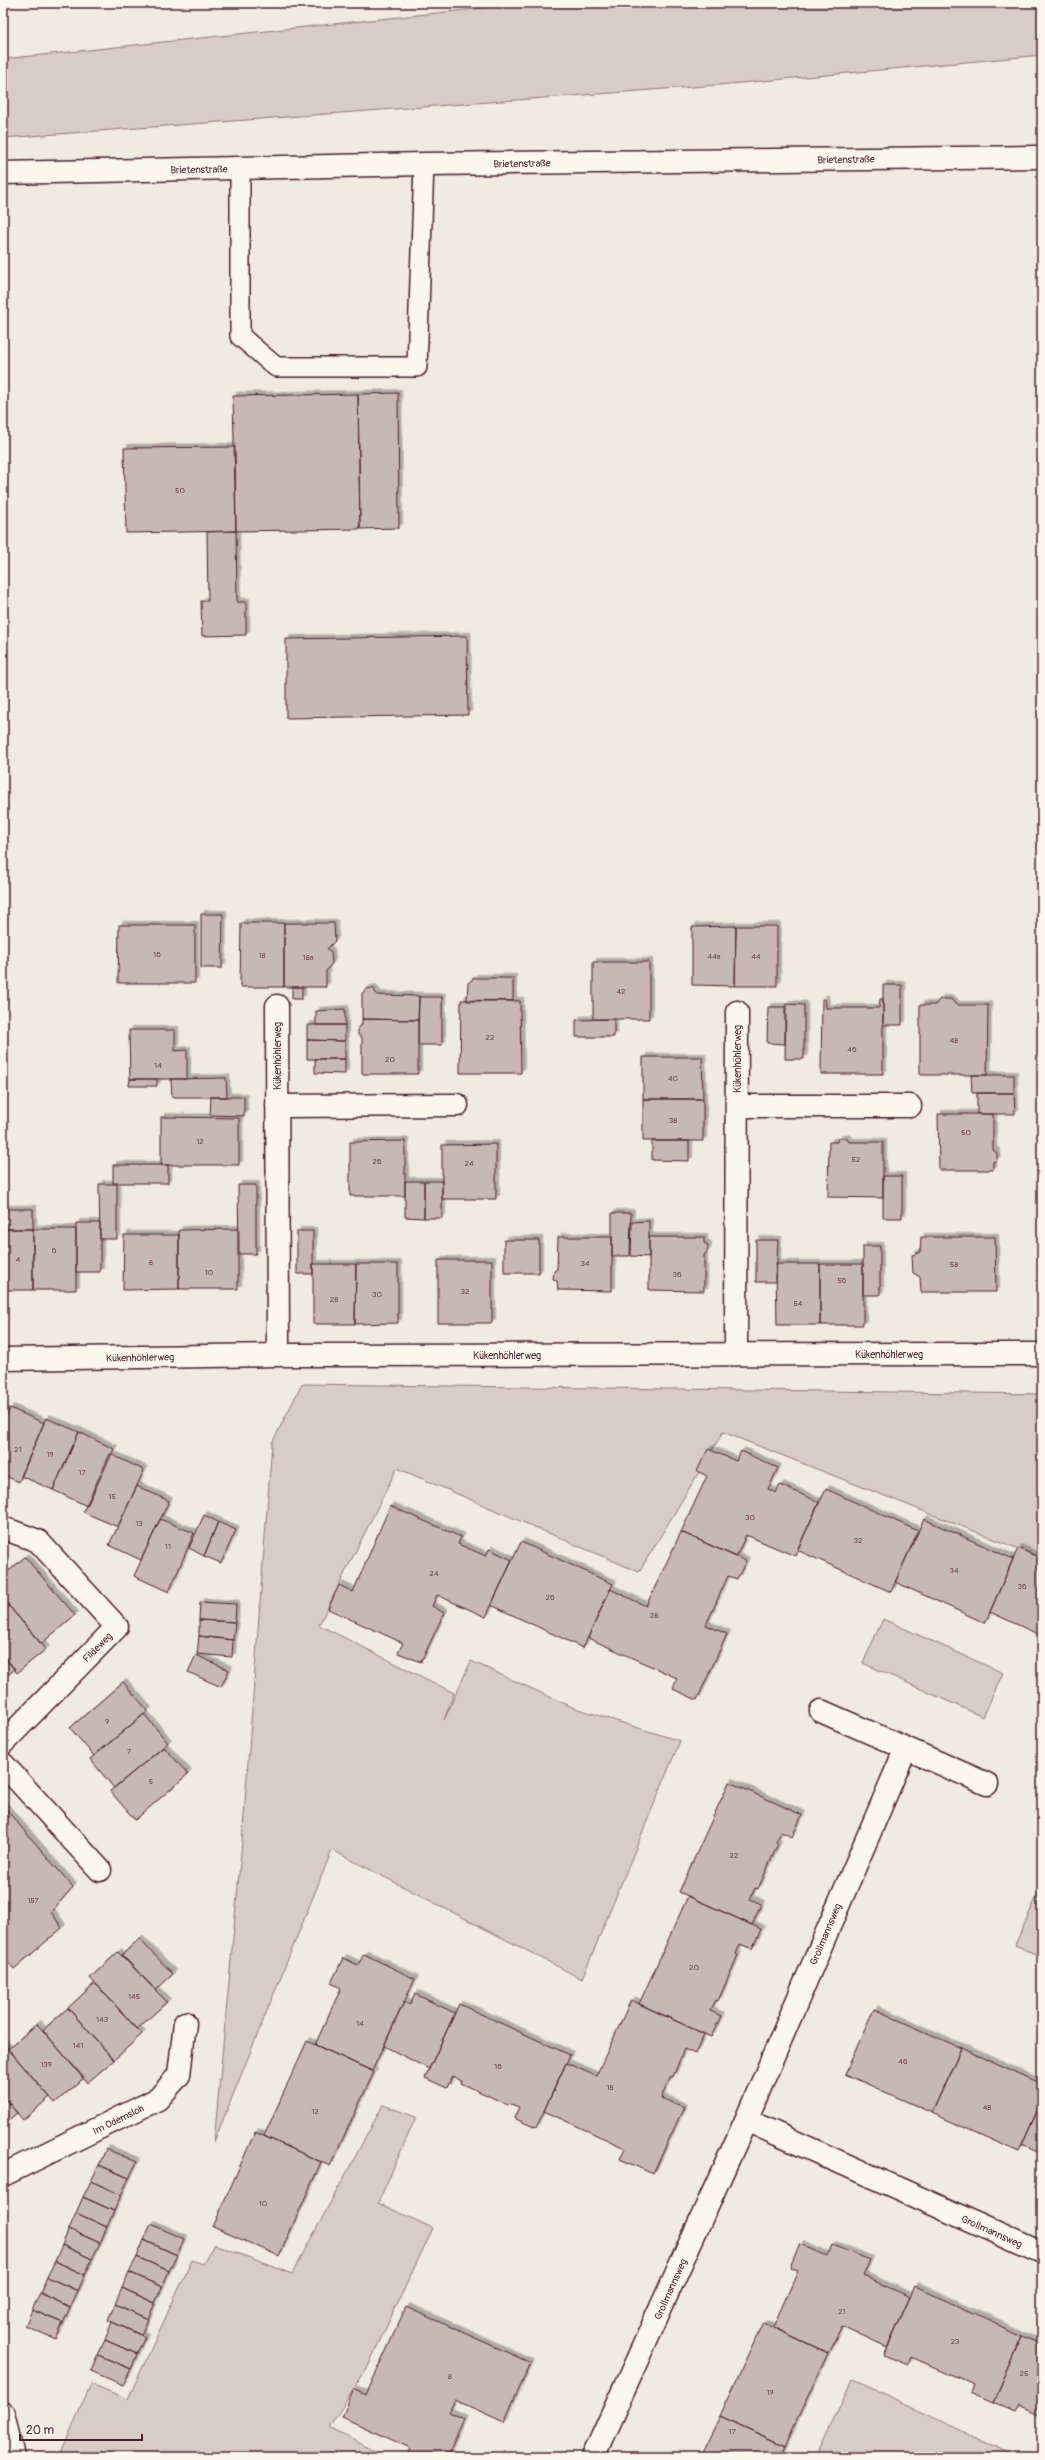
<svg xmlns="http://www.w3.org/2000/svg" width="1045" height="2460" viewBox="0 0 1045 2460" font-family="Pangolin,sans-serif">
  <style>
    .green { fill: #d8ccc6; stroke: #917678 }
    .building { fill: #c8b8b3; stroke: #4a1f2b; filter: url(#shadow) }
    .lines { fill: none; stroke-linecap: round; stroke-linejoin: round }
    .service-casing { stroke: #4a1f2b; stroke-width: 22 }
    .minor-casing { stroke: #4a1f2b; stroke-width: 25 }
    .service { stroke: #fbf7ec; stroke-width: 19 }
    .minor { stroke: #fbf7ec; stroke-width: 22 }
    .labels { text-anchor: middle; stroke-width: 3; stroke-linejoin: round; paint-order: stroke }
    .number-label { font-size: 8px; fill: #6a454d }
    .street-label { font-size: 10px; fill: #4a1f2b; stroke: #fbf7ec }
  </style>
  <defs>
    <filter id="shadow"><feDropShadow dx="3.5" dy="-3.5" stdDeviation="0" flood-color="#0004"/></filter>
  </defs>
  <rect width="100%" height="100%" fill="#f0eae0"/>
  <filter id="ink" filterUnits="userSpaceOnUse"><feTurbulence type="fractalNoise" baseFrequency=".025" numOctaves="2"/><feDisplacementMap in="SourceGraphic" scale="8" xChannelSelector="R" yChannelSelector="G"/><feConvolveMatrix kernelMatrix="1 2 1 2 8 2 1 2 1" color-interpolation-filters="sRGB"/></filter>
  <g filter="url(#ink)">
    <!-- green -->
    <path class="green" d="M531,3H1042V55L719,85L3,138V59Z
      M302,1384L1042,1394V1558L723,1432L639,1572L397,1468L319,1625L454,1693L444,1720L471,1661L572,1707L680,1741L582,1979L332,1850L214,2142L242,1842L272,1443Z
      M883,1619L1003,1673L983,1717L863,1663Z
      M1042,1885V1957L1015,1945Z
      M383,2105L416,2117L378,2203L433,2228L367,2368L329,2428L387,2457H59L91,2384L128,2399L192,2260L203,2264L214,2244L292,2274Z
      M853,2379L1018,2457H816Z"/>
    <!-- building -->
    <path class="building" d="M398,393L399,528L360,529L358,394Z
      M358,394L360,529L236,531L233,396Z
      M235,447L236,531L126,533L124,448Z
      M236,531L237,602H246V635L202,636L201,601H208L207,532Z
      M467,636L468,715L286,718V639Z
      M201,914H223L222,968H201Z
      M241,923H284V987H240Z
      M284,923H334L335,941L327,949L331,952L332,963L326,971V987H284Z
      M119,925H195V983H118Z
      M736,926L735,986L692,985V927Z
      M736,926H777V986H735Z
      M593,962H649V1019H593Z
      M474,978H513V1001H467L468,983Z
      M883,985H902V1025H883Z
      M292,987H302V999H292Z
      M373,988L377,995L419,996L418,1020L362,1019V993L367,989Z
      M419,997H442V1045H418Z
      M822,999H825L826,1008H879L880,999H883V1074H821Z
      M940,999H951L956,1005H988L987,1075H920V1005H935Z
      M461,1000L520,1001L521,1073H460Z
      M786,1004L804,1005V1059H785Z
      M768,1007H785V1044L767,1043Z
      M345,1009V1025H316V1011Z
      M362,1019L418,1020V1074H362V1037L358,1035V1027L362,1025Z
      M614,1019V1037H576V1020Z
      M307,1025H345V1041L307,1040Z
      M129,1030H175V1051L187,1050V1079H130Z
      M307,1040L345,1041V1059H307Z
      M643,1057H702L703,1099H643Z
      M315,1059H345V1074L315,1073Z
      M971,1075H1014V1093H972Z
      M226,1078L227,1097H172L171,1079Z
      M130,1079H157V1086H129Z
      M977,1093H1014L1015,1114H977Z
      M211,1097H244V1116L210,1115Z
      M643,1099H703V1141H643Z
      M938,1114H993V1150L997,1153V1160L993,1162V1170H939Z
      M161,1117L239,1118V1165H161Z
      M838,1138H846L849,1142H883V1198L828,1197L829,1142H837Z
      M405,1141V1196H350V1142Z
      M652,1141H689V1161L652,1160Z
      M496,1144V1199H442V1145Z
      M113,1165H168V1183H113Z
      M883,1176H902V1218H883Z
      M405,1181H424V1218L405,1217Z
      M424,1181H442V1218H424Z
      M99,1184H117V1239H100Z
      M238,1185H256V1254H239Z
      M3,1209H33V1229H3Z
      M612,1213H631L630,1256H612Z
      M649,1221V1257L631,1256L632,1222Z
      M76,1223H100V1272H76Z
      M3,1229H33V1290H3Z
      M33,1229H76V1290H33Z
      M238,1229V1289H179V1230Z
      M297,1231H313V1274H297Z
      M124,1235H179V1289L123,1290Z
      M558,1237H612V1291L558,1290L557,1281L553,1279L554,1271L557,1269Z
      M649,1237H704V1243L708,1245L707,1252L704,1255V1291L649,1290Z
      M921,1237H995L996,1292H921L920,1277L913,1273L912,1255L920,1252Z
      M504,1240H539V1273H504Z
      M756,1240H778L776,1282H756Z
      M863,1246H880V1295H863Z
      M438,1260H492V1323H438Z
      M313,1264H356L355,1324H313Z
      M356,1264H398V1323L355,1324Z
      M776,1264H820V1325H777Z
      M820,1264H863V1325H820Z
      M10,1408L44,1423L19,1482L3,1475V1424Z
      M46,1418L79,1432L53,1490L21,1476Z
      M79,1432L114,1449L87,1506L53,1490Z
      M708,1449L736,1461L741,1451L778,1468L768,1489L776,1493L780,1485L819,1502L795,1556L746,1535L736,1557L681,1532L707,1476L697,1471Z
      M110,1454L144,1470L118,1527L83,1512Z
      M137,1486L169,1501L141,1560L109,1545Z
      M826,1489L918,1531L891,1592L797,1550Z
      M390,1506L461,1537L458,1544L486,1556L489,1549L512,1560L486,1617L437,1595L432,1606L444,1613L421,1662L398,1653L403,1643L328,1609L339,1585L353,1592Z
      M204,1515L218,1522L204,1556L189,1548Z
      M160,1519L194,1533L169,1592L134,1576Z
      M924,1519L1013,1559L985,1623L895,1582Z
      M218,1522L236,1530L221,1563L204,1556Z
      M681,1532L746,1561L737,1579L728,1576L706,1625L727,1634L697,1700L673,1689L677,1678L588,1638L610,1589L646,1606Z
      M521,1542L613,1584L583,1648L491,1605Z
      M1018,1548L1042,1559V1636L990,1612Z
      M25,1557L75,1615L41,1644L3,1599V1576Z
      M3,1599L46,1649L17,1673L3,1655Z
      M200,1602L236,1604L235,1622L199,1620Z
      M199,1620L235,1622L233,1640L199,1636Z
      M199,1636L233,1640L232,1657L197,1654Z
      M3,1655L15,1669L3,1679Z
      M196,1655L229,1670L221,1687L188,1672Z
      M123,1682L148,1711L94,1756L70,1728Z
      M144,1714L168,1743L114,1788L90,1759Z
      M164,1747L188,1774L135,1820L110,1791Z
      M729,1782L802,1815L792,1837L781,1832L776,1842L778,1844L758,1889L755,1888L750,1899L761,1904L752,1925L679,1892Z
      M3,1806L73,1887L51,1912L62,1928L14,1969L3,1957Z
      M688,1896L761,1929L752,1949L740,1944L736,1954L738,1955L718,2001L715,2000L710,2011L721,2016L711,2037L639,2004Z
      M139,1939L173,1974L156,1990L122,1955Z
      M118,1952L167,2002L137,2029L90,1978Z
      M364,1954L415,1979L372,2071L315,2045L341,1988L331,1983L343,1958L358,1965Z
      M95,1983L142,2034L114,2060L68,2008Z
      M415,1994L455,2013L429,2069L384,2046L404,2002L410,2005Z
      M631,2000L704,2034L695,2054L684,2049L673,2077L671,2076L661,2098L684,2107L653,2174L620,2159L625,2148L544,2111L566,2063L596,2076Z
      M459,2004L570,2055L536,2128L514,2118L519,2107L508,2103V2105L461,2083L462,2081L452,2076L447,2088L425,2078Z
      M68,2008L114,2060L87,2083L43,2030Z
      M874,2009L961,2048L932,2113L845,2074Z
      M37,2024L84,2078L55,2103L8,2049Z
      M307,2041L374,2072L330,2166L264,2136Z
      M3,2043L50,2097L23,2120L3,2096Z
      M961,2048L1042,2085V2100L1019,2152L932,2113Z
      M3,2096L17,2113L3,2125Z
      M1042,2100V2154L1022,2145Z
      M255,2132L321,2162L279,2256L213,2227Z
      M106,2149L137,2162L129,2178L99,2165Z
      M99,2165L129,2178L121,2195L91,2181Z
      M91,2181L121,2195L114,2211L83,2197Z
      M83,2197L114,2211L107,2227L76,2213Z
      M76,2213L107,2227L100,2243L69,2229Z
      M151,2224L184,2239L177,2255L144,2240Z
      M69,2229L100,2243L92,2259L62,2245Z
      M144,2240L177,2255L169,2271L137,2257Z
      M800,2244L827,2256L832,2245L870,2260L863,2276L910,2297L887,2347L842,2326L828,2353L773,2327L798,2271L790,2268Z
      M62,2245L92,2259L85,2275L55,2261Z
      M137,2257L169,2271L162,2287L129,2272Z
      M55,2261L85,2275L78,2291L47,2277Z
      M129,2272L162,2287L155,2303L122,2288Z
      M47,2277L78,2291L70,2307L40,2293Z
      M915,2286L1022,2335L993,2402L970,2392L973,2384L911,2357L908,2365L884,2355Z
      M122,2288L155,2303L148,2319L115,2304Z
      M40,2293L70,2307L63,2323L32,2310Z
      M115,2304L148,2319L141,2335L108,2320Z
      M406,2307L531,2363L504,2422L455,2400L449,2412L464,2419L447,2457H409L407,2456L410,2448L342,2417L354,2389L366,2395Z
      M32,2310L63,2323L56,2339L25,2326Z
      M112,2322L145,2337L137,2354L105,2340Z
      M763,2323L828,2353L785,2446L720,2416Z
      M1022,2335L1042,2343V2415L1020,2405L1016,2412L993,2402Z
      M105,2340L137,2354L131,2369L98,2355Z
      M98,2355L131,2369L123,2385L91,2371Z
      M720,2416L785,2446L780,2457H700Z"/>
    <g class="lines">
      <defs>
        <path id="service" d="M240,168V336L276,367H417L424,164"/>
        <path id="minor" d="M3,173L424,164L1042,157
          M277,1006L278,1355
          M277,1106L457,1105
          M737,1106H910
          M736,1354L737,1012
          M3,1359L278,1355L1042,1354
          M3,1528L38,1541L117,1627L3,1743
          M821,1711L987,1784
          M3,1764L100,1870
          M746,2120L1042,2253
          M3,2175L158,2099L179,2075L185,2023
          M3,2413L13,2457
          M593,2457L746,2120L906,1748"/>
      </defs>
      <!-- service casing -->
      <use href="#service" class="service-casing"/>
      <!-- minor casing -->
      <use href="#minor" class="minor-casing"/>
      <!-- service -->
      <use href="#service" class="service"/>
      <!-- minor -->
      <use href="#minor" class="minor"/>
    </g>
  </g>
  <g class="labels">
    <!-- number labels -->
    <g class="number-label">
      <text x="180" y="493">50</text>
      <text x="157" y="957">16</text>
      <text x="262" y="958">18</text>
      <text x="714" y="959">44a</text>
      <text x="756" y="959">44</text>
      <text x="308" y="960">18a</text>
      <text x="621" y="994">42</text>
      <text x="490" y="1040">22</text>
      <text x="954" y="1043">48</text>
      <text x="852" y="1052">46</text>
      <text x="390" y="1062">20</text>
      <text x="158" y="1068">14</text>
      <text x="673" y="1081">40</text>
      <text x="673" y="1123">38</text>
      <text x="966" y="1135">50</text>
      <text x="200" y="1144">12</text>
      <text x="856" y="1162">52</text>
      <text x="377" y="1164">26</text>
      <text x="469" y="1166">24</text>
      <text x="54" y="1253">6</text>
      <text x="18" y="1262">4</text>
      <text x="151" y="1265">8</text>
      <text x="585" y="1266">34</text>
      <text x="954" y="1267">58</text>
      <text x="209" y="1275">10</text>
      <text x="677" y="1277">36</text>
      <text x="842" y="1283">56</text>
      <text x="465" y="1294">32</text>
      <text x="377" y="1297">30</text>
      <text x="334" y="1302">28</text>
      <text x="798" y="1306">54</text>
      <text x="18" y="1452">21</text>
      <text x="50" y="1457">19</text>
      <text x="82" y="1475">17</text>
      <text x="112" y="1499">15</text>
      <text x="750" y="1520">30</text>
      <text x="139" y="1526">13</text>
      <text x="858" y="1543">32</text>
      <text x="168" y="1549">11</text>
      <text x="954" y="1573">34</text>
      <text x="434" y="1576">24</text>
      <text x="1022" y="1589">36</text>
      <text x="550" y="1600">26</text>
      <text x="654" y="1618">28</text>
      <text x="107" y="1724">9</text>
      <text x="129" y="1754">7</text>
      <text x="151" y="1784">5</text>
      <text x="734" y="1858">22</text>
      <text x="33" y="1903">157</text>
      <text x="694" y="1970">20</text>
      <text x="134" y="1999">145</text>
      <text x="102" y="2022">143</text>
      <text x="360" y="2026">14</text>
      <text x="78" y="2048">141</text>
      <text x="903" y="2064">46</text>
      <text x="46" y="2067">139</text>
      <text x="498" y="2069">16</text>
      <text x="610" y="2090">18</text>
      <text x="987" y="2110">48</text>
      <text x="315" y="2114">12</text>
      <text x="263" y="2206">10</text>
      <text x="842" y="2314">21</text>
      <text x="955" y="2344">23</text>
      <text x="1024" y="2376">25</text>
      <text x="450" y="2379">8</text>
      <text x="770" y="2395">19</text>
      <text x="732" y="2434">17</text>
    </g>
    <!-- street labels -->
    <g class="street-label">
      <text transform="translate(846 159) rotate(-1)" y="4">Brietenstraße</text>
      <text transform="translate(522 163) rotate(-1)" y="4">Brietenstraße</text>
      <text transform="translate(199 169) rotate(-1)" y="4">Brietenstraße</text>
      <text transform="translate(277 1056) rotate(-90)" y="4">Kükenhöhlerweg</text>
      <text transform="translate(737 1059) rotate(-90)" y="4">Kükenhöhlerweg</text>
      <text x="889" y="1358">Kükenhöhlerweg</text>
      <text x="507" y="1359">Kükenhöhlerweg</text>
      <text transform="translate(140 1357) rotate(-1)" y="4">Kükenhöhlerweg</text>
      <text transform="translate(97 1647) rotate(-45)" y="4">Fildeweg</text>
      <text transform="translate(825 1934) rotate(-67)" y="4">Grollmannsweg</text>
      <text transform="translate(118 2119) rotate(-26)" y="4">Im Odemsloh</text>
      <text transform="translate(992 2231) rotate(24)" y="4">Grollmannsweg</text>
      <text transform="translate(670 2289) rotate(-66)" y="4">Grollmannsweg</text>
    </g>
  </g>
  <!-- margin -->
  <rect width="1045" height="2460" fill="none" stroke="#fbf7ec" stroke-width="16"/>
  <rect x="8" y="8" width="1029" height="2444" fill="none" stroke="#4a1f2b" stroke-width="1.5" filter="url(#ink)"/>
  <!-- scale -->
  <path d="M20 2434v6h122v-6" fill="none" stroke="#4a1f2b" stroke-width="2"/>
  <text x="26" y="2434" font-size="12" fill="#4a1f2b" stroke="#fbf7ec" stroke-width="3" paint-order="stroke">20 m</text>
</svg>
